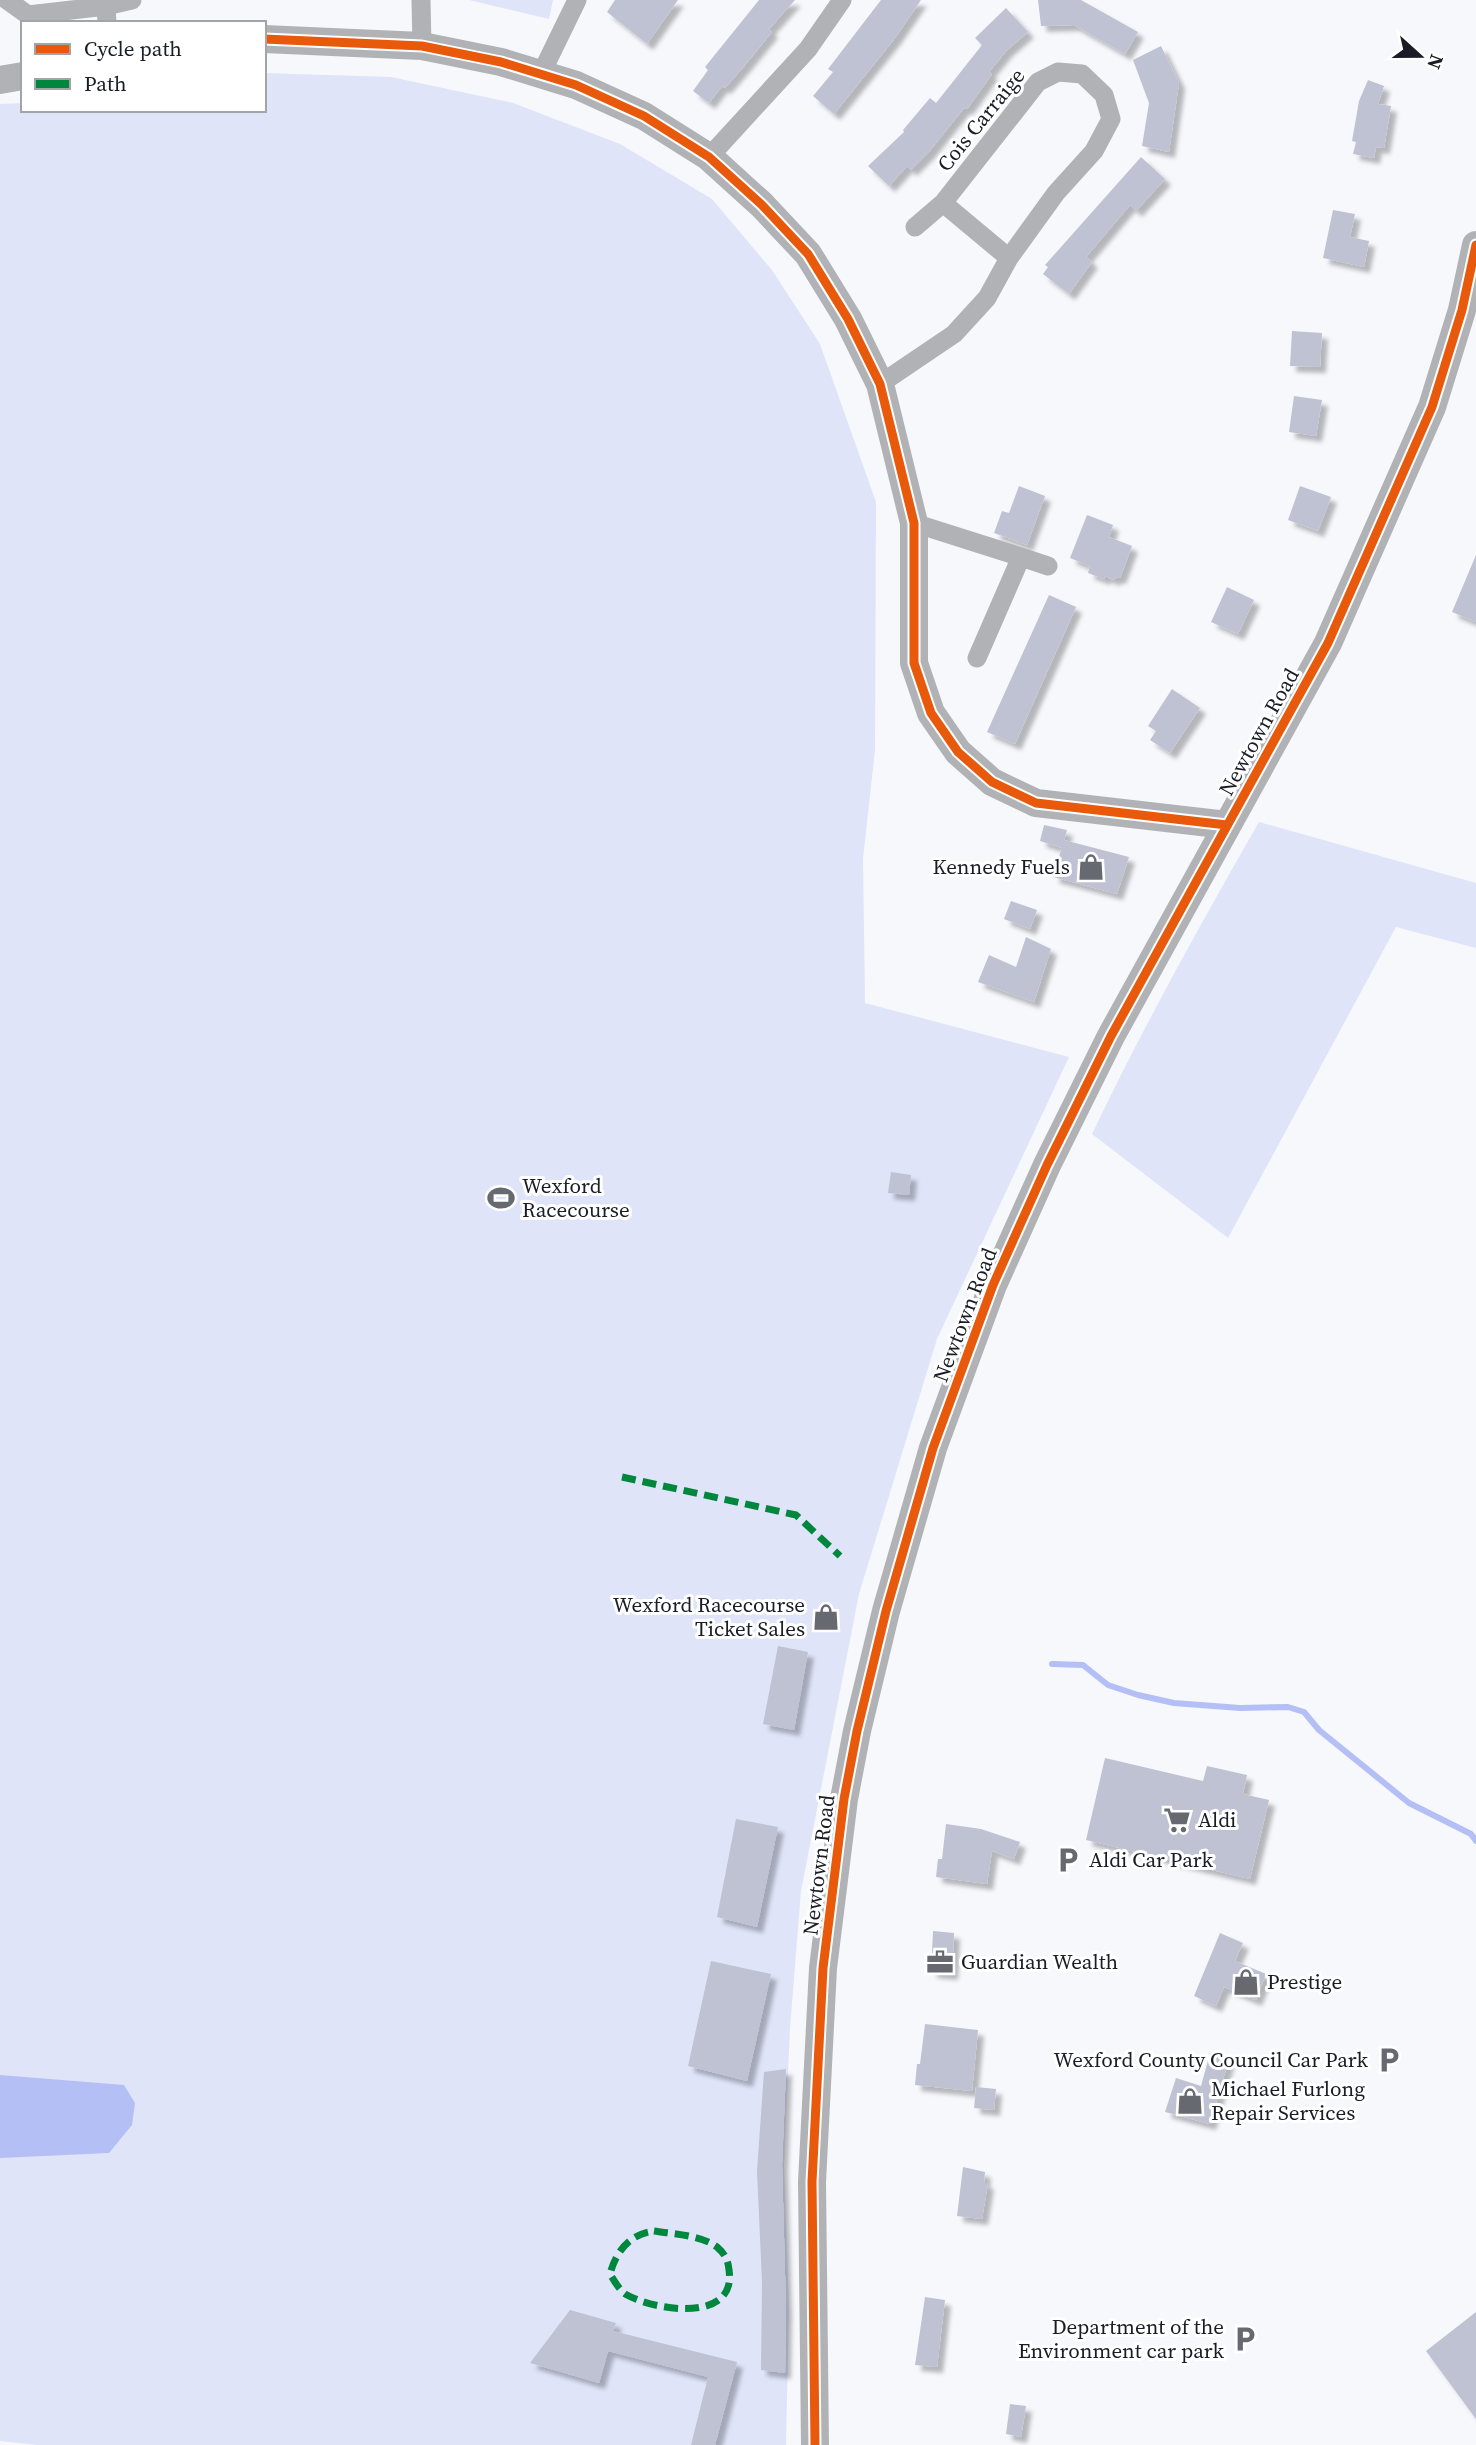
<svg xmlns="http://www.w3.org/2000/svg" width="1476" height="2445" viewBox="0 0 1476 2445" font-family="'Source Serif 4',serif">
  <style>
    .green { fill: #dfe4f9 }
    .water { fill: #b4bff5 }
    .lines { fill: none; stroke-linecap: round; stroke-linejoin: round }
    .stream { stroke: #b4bff5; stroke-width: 6 }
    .building { fill: #bfc2d2; filter: url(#shadow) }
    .street { stroke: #b1b2b6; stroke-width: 19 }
    .secondary { stroke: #b1b2b6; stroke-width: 28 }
    .quiet { stroke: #00873e; stroke-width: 7; stroke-dasharray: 14 7; stroke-linecap: butt }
    .cycleway-casing { stroke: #fff; stroke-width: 13 }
    .cycleway { stroke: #e8590c; stroke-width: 9 }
    .labels { text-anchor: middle; stroke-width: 6; stroke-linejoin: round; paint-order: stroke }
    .street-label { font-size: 21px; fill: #1a1c26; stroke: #fff }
    .poi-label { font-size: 21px; fill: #1a1c26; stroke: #fff; text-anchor: start }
  </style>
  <defs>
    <filter id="shadow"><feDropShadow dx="6" dy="6" stdDeviation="2" flood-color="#0004"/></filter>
  </defs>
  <rect width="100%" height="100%" fill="#f7f8fc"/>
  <!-- green -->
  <path class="green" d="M469,0H553L549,19Z
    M264,73L391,77L513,103L620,144L712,199L772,270L820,344L876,502L875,750L863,859L865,1003L1069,1057L937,1339L859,1594L801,1891L790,2028L784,2165L789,2307L786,2445H38L0,2441V104L23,103V110H264Z
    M1259,822L1476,883V948L1396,927L1228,1238L1092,1134C1143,1027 1200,925 1259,822Z"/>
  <!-- water -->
  <path class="water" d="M0,2075L124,2085L135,2103L132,2125L109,2153L0,2158Z"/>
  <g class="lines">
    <!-- stream -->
    <path class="stream" d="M1052,1664L1083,1665L1108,1685L1138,1695L1174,1703L1240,1708L1288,1707L1304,1712L1319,1730L1409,1803L1471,1834L1476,1841"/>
  </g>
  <!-- building -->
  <path class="building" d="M615,0H678L647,44L607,12Z
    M759,0H795L769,29L772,32L745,65L725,88L722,86L709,103L693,91L708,70L705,67Z
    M881,0H921L895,38L834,114L813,96L833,72L828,69Z
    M1038,0H1081L1138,32L1125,54L1074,25L1041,26Z
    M1006,8L1028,32L1006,51L989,72L992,74L967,109L964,108L928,153L911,170L907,166L889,186L868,166L904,132L903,130L930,98L936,103L982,45L975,38Z
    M1161,46L1179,83L1169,152L1142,146L1149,103L1133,60Z
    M1368,80L1384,86L1378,104L1391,106L1384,148L1376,147L1374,158L1353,154L1356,142L1352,141L1359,101Z
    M1141,157L1165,179L1136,211L1130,205L1086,257L1092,262L1069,294L1043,274L1048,267L1045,265Z
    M1333,210L1355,214L1350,237L1369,241L1364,267L1323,258Z
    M1292,331L1322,333L1320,367L1290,366Z
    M1294,396L1322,400L1316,436L1289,432Z
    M1019,486L1045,496L1027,545L994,533L1002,511L1009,513Z
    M1300,486L1331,497L1318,531L1288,520Z
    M1087,515L1113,525L1109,537L1132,546L1120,578L1116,577L1114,580L1105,576L1104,579L1088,573L1090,566L1070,558Z
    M1476,555V622L1452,612Z
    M1227,587L1254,600L1238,634L1211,622Z
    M1049,595L1076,607L1015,744L987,732Z
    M1172,689L1200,708L1170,753L1150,740L1156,731L1148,726Z
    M1044,825L1067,830L1062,848L1040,841Z
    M1064,840L1129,857L1117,894L1053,877Z
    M1011,901L1037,910L1030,929L1004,919Z
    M1026,937L1051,949L1034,1002L978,982L989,955L1016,967Z
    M891,1172L911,1175L909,1195L888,1193Z
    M778,1646L808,1652L794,1730L763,1724Z
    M1105,1758L1203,1781L1207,1766L1247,1775L1243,1794L1269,1800L1250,1879L1086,1840Z
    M736,1819L778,1827L757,1927L717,1917Z
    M946,1824L981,1829L1020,1842L1014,1859L992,1851L987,1884L936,1877L938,1859H942Z
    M933,1931L954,1933L952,1974L931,1972Z
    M1220,1933L1243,1943L1235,1961L1266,1974L1256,2000L1224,1987L1216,2006L1194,1996Z
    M711,1961L771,1974L747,2081L688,2066Z
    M925,2024L978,2030L972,2091L915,2085L917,2064H920Z
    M1210,2053L1229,2059L1210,2124L1165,2112L1176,2078L1201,2086Z
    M786,2069L782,2165L786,2310L785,2373L761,2370L762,2282L757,2171L764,2072Z
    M976,2087L996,2089L994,2110L974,2108Z
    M963,2167L985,2172L984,2183H988L982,2219L957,2216Z
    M925,2297L945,2300L937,2367L915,2365Z
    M570,2310L616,2323L613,2331L737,2362L715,2445H691L708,2377L608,2351L599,2383L530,2363Z
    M1476,2312V2419L1426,2351Z
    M1010,2404L1026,2406L1021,2437L1006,2434Z"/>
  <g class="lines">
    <!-- street -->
    <path class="street" d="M7,0L28,15L106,6
      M421,0L422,46
      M107,23L106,6L132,0
      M541,74L577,0
      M709,157L808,49L842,0
      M915,227L943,203
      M880,384L954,334L987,298L1009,258L1056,193L1094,151L1111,119L1104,95L1082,74L1058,72L1038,82L943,203L1009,258
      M914,523L1021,557L977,658
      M1021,557L1048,566"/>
    <!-- secondary -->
    <path class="secondary" d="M264,39L422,46L501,62L576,85L644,116L709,157L762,205L808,254L848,319L880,384L914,523V663L931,713L958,752L992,782L1036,803L1227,825
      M0,80L23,76
      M815,2445L812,2182L823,1968L844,1799L857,1731L886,1611L933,1448L993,1285L1047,1165L1111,1036L1328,643L1432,407L1462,310L1476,245"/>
    <!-- quiet -->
    <path class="quiet" d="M622,1477L796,1515L840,1556
      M654,2231C673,2234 701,2235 717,2247C725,2254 728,2260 729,2270C737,2323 656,2311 627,2295C620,2291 615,2282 610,2274C616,2251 630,2234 654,2231Z"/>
    <defs>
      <path id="cycleway" d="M264,39L422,46L501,62L576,85L644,116L709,157L762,205L808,254L848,319L880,384L914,523V663L931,713L958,752L992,782L1036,803L1227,825
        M815,2445L812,2182L823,1968L844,1799L857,1731L886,1611L933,1448L993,1285L1047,1165L1111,1036L1328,643L1432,407L1462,310L1476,245"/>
    </defs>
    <!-- cycleway casing -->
    <use href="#cycleway" class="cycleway-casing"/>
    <!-- cycleway -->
    <use href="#cycleway" class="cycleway"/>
  </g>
  <!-- icons -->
  <defs>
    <symbol id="shop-bare" viewBox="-9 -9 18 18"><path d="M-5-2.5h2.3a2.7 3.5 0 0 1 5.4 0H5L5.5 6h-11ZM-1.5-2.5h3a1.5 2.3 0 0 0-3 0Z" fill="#676971" stroke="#fff" stroke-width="2.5" paint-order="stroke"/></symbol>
    <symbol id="stadium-bare" viewBox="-9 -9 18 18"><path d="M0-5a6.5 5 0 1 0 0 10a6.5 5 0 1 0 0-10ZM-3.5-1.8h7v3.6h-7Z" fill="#676971" stroke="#fff" stroke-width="2.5" paint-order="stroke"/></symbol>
    <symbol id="supermarket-bare" viewBox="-9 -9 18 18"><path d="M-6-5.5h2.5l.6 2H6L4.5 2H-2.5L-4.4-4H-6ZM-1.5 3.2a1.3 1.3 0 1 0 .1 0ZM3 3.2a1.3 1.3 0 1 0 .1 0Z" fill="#676971" stroke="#fff" stroke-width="2.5" paint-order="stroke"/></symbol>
    <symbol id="parking-bare" viewBox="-9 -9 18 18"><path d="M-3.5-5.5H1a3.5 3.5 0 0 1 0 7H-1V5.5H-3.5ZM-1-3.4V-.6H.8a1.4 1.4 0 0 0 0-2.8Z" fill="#676971" stroke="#fff" stroke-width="2.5" paint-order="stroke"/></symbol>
    <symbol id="office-bare" viewBox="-9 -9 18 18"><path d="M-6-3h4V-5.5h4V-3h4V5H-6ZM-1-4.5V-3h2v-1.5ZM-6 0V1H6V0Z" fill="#676971" stroke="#fff" stroke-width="2.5" paint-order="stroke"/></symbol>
  </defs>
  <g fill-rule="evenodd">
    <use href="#shop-bare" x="1072" y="848" width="38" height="38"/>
    <use href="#stadium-bare" x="482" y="1179" width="38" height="38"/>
    <use href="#shop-bare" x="807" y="1598" width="38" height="38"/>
    <use href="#supermarket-bare" x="1158" y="1801" width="38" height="38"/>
    <use href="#parking-bare" x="1049" y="1841" width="38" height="38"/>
    <use href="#office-bare" x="921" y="1943" width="38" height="38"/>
    <use href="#shop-bare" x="1227" y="1963" width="38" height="38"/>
    <use href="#parking-bare" x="1370" y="2041" width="38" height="38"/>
    <use href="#shop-bare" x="1171" y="2082" width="38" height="38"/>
    <use href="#parking-bare" x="1226" y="2320" width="38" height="38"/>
  </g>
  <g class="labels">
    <!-- street labels -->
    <g class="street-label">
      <text transform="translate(981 120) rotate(-51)" y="7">Cois Carraige</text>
      <text transform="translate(1259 732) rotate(-61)" y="7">Newtown Road</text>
      <text transform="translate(965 1315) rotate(-69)" y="7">Newtown Road</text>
      <text transform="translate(819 1865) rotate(-83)" y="7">Newtown Road</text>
    </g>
    <!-- poi labels -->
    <g class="poi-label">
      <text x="1070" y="874" text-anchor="end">Kennedy Fuels</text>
      <text x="522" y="1193">Wexford<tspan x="522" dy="24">Racecourse</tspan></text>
      <text x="805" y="1612" text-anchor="end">Wexford Racecourse<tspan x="805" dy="24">Ticket Sales</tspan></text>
      <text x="1198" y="1827">Aldi</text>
      <text x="1089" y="1867">Aldi Car Park</text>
      <text x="961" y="1969">Guardian Wealth</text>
      <text x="1267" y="1989">Prestige</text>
      <text x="1368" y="2067" text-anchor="end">Wexford County Council Car Park</text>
      <text x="1211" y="2096">Michael Furlong<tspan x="1211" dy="24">Repair Services</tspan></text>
      <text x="1224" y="2334" text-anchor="end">Department of the<tspan x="1224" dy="24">Environment car park</tspan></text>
    </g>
  </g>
  <!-- legend -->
  <rect x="21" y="21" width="245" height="91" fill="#ffffff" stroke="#a3a4a8" stroke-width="2"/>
  <rect x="35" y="44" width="35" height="10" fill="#e8590c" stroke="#a3a4a8" stroke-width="2"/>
  <text x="84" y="56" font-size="21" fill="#1a1c26">Cycle path</text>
  <rect x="35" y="79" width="35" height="10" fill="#00873e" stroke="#a3a4a8" stroke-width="2"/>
  <text x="84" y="91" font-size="21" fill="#1a1c26">Path</text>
  <!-- north arrow -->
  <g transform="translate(1420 56) rotate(111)" stroke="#ffffff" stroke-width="5" paint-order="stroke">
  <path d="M0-5L12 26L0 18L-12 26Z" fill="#1a1c26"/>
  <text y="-10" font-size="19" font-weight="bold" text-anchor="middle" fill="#1a1c26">N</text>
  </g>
</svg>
